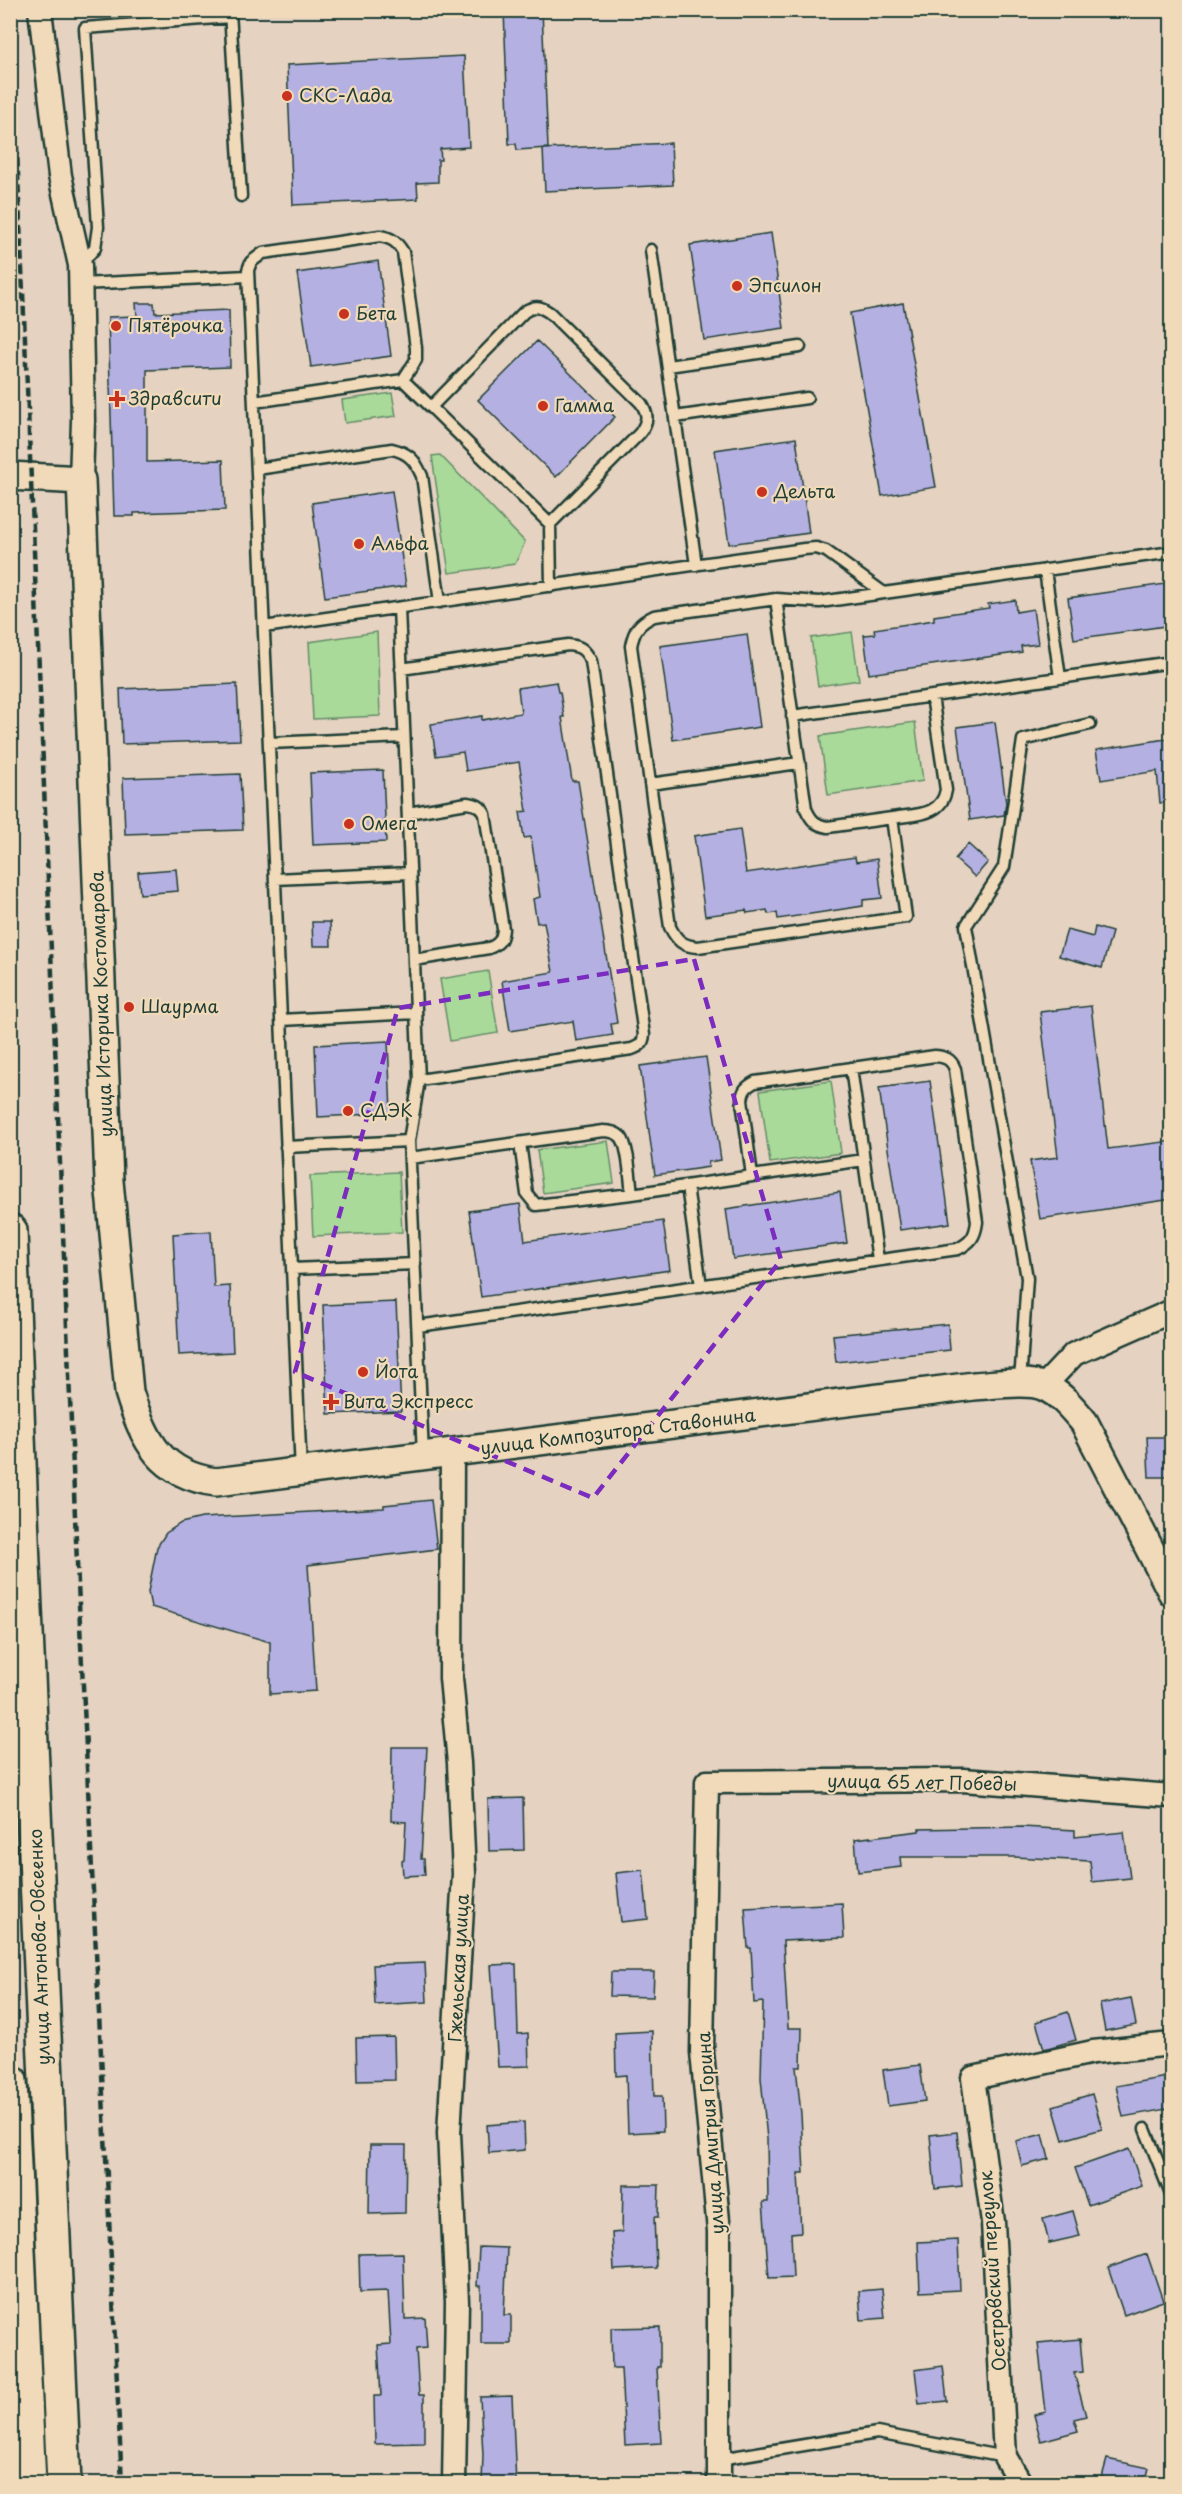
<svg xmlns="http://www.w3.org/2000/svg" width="1182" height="2494" viewBox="0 0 1182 2494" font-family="'Playpen Sans',sans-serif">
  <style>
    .green { fill: #aada9a; stroke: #648c67; stroke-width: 1.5 }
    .building { fill: #b5b0e2; stroke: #1f3d34; stroke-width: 1.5 }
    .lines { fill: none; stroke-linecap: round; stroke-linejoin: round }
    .service-casing { stroke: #1f3d34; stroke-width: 15 }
    .minor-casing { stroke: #1f3d34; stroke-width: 27 }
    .tertiary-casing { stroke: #1f3d34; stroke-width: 32 }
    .trunk-casing { stroke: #1f3d34; stroke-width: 38 }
    .service { stroke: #f1dab9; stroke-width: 10 }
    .minor { stroke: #f1dab9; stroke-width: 22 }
    .tertiary { stroke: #f1dab9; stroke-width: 27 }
    .trunk { stroke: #f1dab9; stroke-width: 33 }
    .rail { stroke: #1f3d34; stroke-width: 4.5; stroke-dasharray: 9 4.5; stroke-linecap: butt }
    .marked { fill: none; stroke: #7b2cbf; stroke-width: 4.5; stroke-dasharray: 12 8; stroke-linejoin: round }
    .poi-dot { fill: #c8321e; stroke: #f1dab9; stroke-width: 2 }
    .labels { text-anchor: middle; stroke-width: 4.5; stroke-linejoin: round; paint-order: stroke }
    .poi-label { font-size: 18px; fill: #1f3d34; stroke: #f1dab9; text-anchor: start }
    .street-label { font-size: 18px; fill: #1f3d34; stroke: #f1dab9 }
  </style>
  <rect width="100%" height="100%" fill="#e5d2c1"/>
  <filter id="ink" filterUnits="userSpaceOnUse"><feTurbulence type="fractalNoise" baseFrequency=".0167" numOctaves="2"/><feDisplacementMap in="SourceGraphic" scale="12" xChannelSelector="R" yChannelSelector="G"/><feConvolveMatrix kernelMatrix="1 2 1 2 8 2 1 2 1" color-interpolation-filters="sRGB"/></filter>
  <g filter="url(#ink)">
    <!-- green -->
    <path class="green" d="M392,393L396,416L345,423L342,400Z
      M440,455L525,542L515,564L449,573L432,456Z
      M377,632L380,716L313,719L309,642Z
      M852,632L859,680L818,686L811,638Z
      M915,722L923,781L828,795L820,736Z
      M488,971L498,1033L450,1041L440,979Z
      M831,1081L841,1153L770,1163L760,1091Z
      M608,1141L614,1183L543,1193L537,1150Z
      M399,1172L402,1232L313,1236L310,1176Z"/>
    <!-- building -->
    <path class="building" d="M504,10H542L548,148L517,150L516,144H509Z
      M464,56L469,147L440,149L441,160H438V182L417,183L418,199L293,205L287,65Z
      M671,143L673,185L545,191L543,149Z
      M771,233L784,328L704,340L690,245Z
      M378,261L391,356L311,367L297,273Z
      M136,303H154L155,313L229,310L230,367L147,370V462L223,460L225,510L134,513V516H114L108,317L137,316Z
      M903,303L936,487L882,496L850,313Z
      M537,341L615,417L556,477L478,400Z
      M796,438L809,533L729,544L715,450Z
      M392,491L406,586L325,597L312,503Z
      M1172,583V625L1074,639L1068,598Z
      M1015,600L1016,612L1033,609L1038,644L1021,646L1022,652L869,674L864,635L875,634L874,629L934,620V616L989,608L988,604Z
      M747,634L760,727L673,740L660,646Z
      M556,682L558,692H560L564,717H562L572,781H578L617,1023L611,1024L613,1035L576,1041L573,1021L510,1031L502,981L553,972L544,922L537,923L533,899L540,897L531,837L524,838L520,812L527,811L519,762L466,771L463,752L436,756L431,724L482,716V720L521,713L518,688Z
      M237,684L240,740L122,744L120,689Z
      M995,722L1006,803L1004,815L970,820L957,727Z
      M1172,738V802L1160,803L1157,771L1101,780L1096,750Z
      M383,770L386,842L313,845L310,773Z
      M240,774L243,830L125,834L123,778Z
      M740,829L746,873L855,857L856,862L877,859L882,898L863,900V906L778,919L777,913L768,914L767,910L747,913L746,910L705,916L694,836Z
      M968,844L988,862L975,877L955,859Z
      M176,869L178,891L140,894L138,872Z
      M312,922H330L331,946H313Z
      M1095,927L1112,932L1102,968L1059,956L1067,930L1093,937Z
      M1091,1006L1108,1149L1172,1141V1199L1040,1219L1030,1161L1058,1157L1040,1012Z
      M388,1041L391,1113L318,1117L315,1045Z
      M706,1057L721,1160L708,1162L709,1167L655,1175L640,1066Z
      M930,1081L950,1223L900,1230L879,1088Z
      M840,1192L847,1243L733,1259L726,1209Z
      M520,1204L525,1241L663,1221L670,1270L481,1297L469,1211Z
      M211,1231L214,1287L230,1286L233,1352L179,1355L173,1234Z
      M396,1302L401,1411L328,1414L323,1305Z
      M948,1324L950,1350L836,1362L833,1335Z
      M1147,1437H1172V1477H1149Z
      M431,1500L437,1549L308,1565L316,1691L270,1694V1642L151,1607L148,1592L157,1547L166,1533L181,1523L202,1518L384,1508V1505Z
      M392,1747H427L421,1859H424L425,1875L403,1876L402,1861L404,1860L406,1822L391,1821Z
      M523,1798L524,1850L489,1851L488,1799Z
      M1022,1827L1075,1830V1837L1124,1832L1130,1878L1092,1882L1090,1861L1014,1857H900L901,1867L858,1872L855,1839L919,1831V1829Z
      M643,1870L648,1919L621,1922L616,1873Z
      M842,1903L844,1938L783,1941L788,2028H802L801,2067H796L801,2114L804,2173H798L801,2232L791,2233L793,2277L769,2278L763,2202H768L767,2139L761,2078L763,2002L754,2003L751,1948H748L745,1908Z
      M425,1963L427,2002L375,2005L373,1965Z
      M516,1964L518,2034L528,2033L529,2066L498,2067L491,1965Z
      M611,1972H654L653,1997L610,1996Z
      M1131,1998L1136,2025L1105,2031L1100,2004Z
      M1068,2012L1076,2040L1044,2049L1036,2022Z
      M652,2031L654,2096H662L663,2131L628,2133L626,2075L616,2076L615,2033Z
      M394,2037L395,2080L357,2081L356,2038Z
      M920,2065L925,2101L888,2106L883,2070Z
      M1172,2076V2108L1123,2117L1116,2086Z
      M1092,2094L1102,2129L1063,2140L1053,2106Z
      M524,2122L525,2150L489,2153L487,2125Z
      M957,2132L962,2186L935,2189L930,2135Z
      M1043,2134L1049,2159L1022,2166L1016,2141Z
      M370,2145H406L405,2213L369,2214Z
      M1129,2149L1142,2186L1088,2205L1075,2168Z
      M623,2185H659L658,2217H654L656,2268L614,2270L612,2233L622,2232Z
      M1073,2211L1080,2236L1049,2243L1043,2219Z
      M958,2240L960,2290L920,2292L918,2242Z
      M479,2247L507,2248L504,2315H511V2344H481V2286H477Z
      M403,2253L405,2319L425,2318L427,2348L416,2349L419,2395H424V2443L375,2444L374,2396H381L378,2345L391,2344L388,2291L360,2292L359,2254Z
      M1147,2254L1163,2301L1124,2315L1108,2268Z
      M882,2289L885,2318L861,2320L859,2291Z
      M660,2327V2367H657L661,2443L625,2445L621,2368H612L611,2328Z
      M1080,2339L1083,2372L1074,2373L1086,2416L1074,2419L1078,2431L1041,2441L1034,2415L1046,2412L1038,2343Z
      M943,2366L947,2401L919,2404L915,2370Z
      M512,2396L516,2484H482L483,2455L480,2397Z
      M1107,2459L1149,2468L1145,2484H1100Z"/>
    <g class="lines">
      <defs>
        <path id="service" d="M230,11L241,196
          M651,250L696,565
          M80,265L95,248L98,227L85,28L230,17
          M81,284L248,276
          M668,366L800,347
          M403,380L431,407
          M254,402L403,380L416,360V348L403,252C397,242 392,238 380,236L263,253L251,262L248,270L301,1472
          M675,417L807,398
          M257,469L392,449C409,453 415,460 422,476L440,602
          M550,524L431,407L524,312C535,305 540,306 550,313L641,403C649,415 648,421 640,433L550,524L551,586
          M1045,570L1060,678
          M776,599L806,809C811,820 815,825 828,827L892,818L906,917L698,947C683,946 677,941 670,927L631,646C634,630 639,623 654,616L776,599L820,602L884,593
          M399,608L419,1080L409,1141L423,1455
          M264,627L804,549L816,548L826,551L884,593L1172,552
          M401,669L568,645C581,646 585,650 591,661L644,1035C643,1044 640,1046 632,1049L419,1080
          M792,716L1172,662
          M269,743L404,737
          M650,784L799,763
          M408,813L467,803C476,804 481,806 485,814L503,929C502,940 499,944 489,948L414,960
          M892,818C915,814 941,817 946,790L932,696
          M275,879L410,873
          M281,1020L416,1013
          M851,1068L878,1260
          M520,1143L527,1194L536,1205L632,1194
          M286,1147L409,1141
          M410,1158L603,1131C610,1131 616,1132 621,1137C629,1147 630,1180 632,1194L752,1176L742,1100C743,1090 746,1087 755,1082L935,1056C946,1057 951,1059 955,1069L977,1222C975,1237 971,1242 958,1249L418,1326
          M752,1176L864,1160
          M687,1186L701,1286
          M292,1269L415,1264
          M1020,1383L1027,1278L966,926L1004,867L1023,740L1090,724
          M1145,2129L1172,2197
          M720,2459L877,2433L1005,2457"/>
        <path id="minor" d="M40,10L60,176L80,265L83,421L81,480
          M1044,1386L1074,1354L1172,1311
          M452,1453L451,1678L459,1763L464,1874L449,2133L457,2302L454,2484
          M719,2484V2231L702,2052L707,1782L963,1780L1172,1796
          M1021,2484L1005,2457L993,2222L973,2078L1093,2052L1172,2044"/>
        <path id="tertiary" d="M10,476L81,480L109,1181L129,1392C144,1441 161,1475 216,1482L974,1386C993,1385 1029,1379 1045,1387C1061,1394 1073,1409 1084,1422L1172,1592"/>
        <path id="trunk" d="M10,1231L23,1564L64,2484
          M10,2081L29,2484"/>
      </defs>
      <!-- service casing -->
      <use href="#service" class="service-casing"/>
      <!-- minor casing -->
      <use href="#minor" class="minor-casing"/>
      <!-- tertiary casing -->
      <use href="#tertiary" class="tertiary-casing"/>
      <!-- trunk casing -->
      <use href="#trunk" class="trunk-casing"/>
      <!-- service -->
      <use href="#service" class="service"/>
      <!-- minor -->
      <use href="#minor" class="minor"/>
      <!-- tertiary -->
      <use href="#tertiary" class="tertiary"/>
      <!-- trunk -->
      <use href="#trunk" class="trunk"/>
      <!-- rail -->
      <path class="rail" d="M11,10L77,1563L122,2484"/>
    </g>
  </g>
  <!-- marked area -->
  <path class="marked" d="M694,959L781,1260L593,1498L295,1372L398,1008Z"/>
  <!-- markers -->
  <g class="poi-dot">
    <circle cx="287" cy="96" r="6"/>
    <circle cx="737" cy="286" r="6"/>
    <circle cx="344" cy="314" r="6"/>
    <circle cx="116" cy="326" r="6"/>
    <path d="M114 390h6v6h6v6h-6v6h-6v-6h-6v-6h6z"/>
    <circle cx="543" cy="406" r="6"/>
    <circle cx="762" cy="492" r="6"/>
    <circle cx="359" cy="544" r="6"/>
    <circle cx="349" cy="824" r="6"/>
    <circle cx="129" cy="1007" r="6"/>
    <circle cx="348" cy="1111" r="6"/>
    <circle cx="363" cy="1372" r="6"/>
    <path d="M328 1393h6v6h6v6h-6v6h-6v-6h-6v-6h6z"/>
  </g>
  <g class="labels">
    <!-- poi labels -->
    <g class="poi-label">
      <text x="299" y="102">СКС-Лада</text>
      <text x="749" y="292">Эпсилон</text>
      <text x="356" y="320">Бета</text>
      <text x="128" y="332">Пятёрочка</text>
      <text x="129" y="405">Здравсити</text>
      <text x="555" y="412">Гамма</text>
      <text x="774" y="498">Дельта</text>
      <text x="371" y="550">Альфа</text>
      <text x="361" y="830">Омега</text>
      <text x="141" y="1013">Шаурма</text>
      <text x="360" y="1117">СДЭК</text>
      <text x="375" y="1378">Йота</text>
      <text x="343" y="1408">Вита Экспресс</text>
    </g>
    <!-- street labels -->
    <g class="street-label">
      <text transform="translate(102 1004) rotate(-92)" y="6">улица Историка Костомарова</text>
      <text transform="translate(618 1432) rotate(-7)" y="6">улица Композитора Ставонина</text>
      <text transform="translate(922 1783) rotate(1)" y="6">улица 65 лет Победы</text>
      <text transform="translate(40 1947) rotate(-92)" y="6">улица Антонова-Овсеенко</text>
      <text transform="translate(459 1968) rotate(-87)" y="6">Гжельская улица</text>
      <text transform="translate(711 2133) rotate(-94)" y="6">улица Дмитрия Горина</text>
      <text transform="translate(993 2271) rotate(-94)" y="6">Осетровский переулок</text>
    </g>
  </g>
  <!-- margin -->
  <rect width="1182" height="2494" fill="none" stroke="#f1dab9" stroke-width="36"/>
  <rect x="18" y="18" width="1146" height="2458" fill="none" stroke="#1f3d34" stroke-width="2" filter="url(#ink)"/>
</svg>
